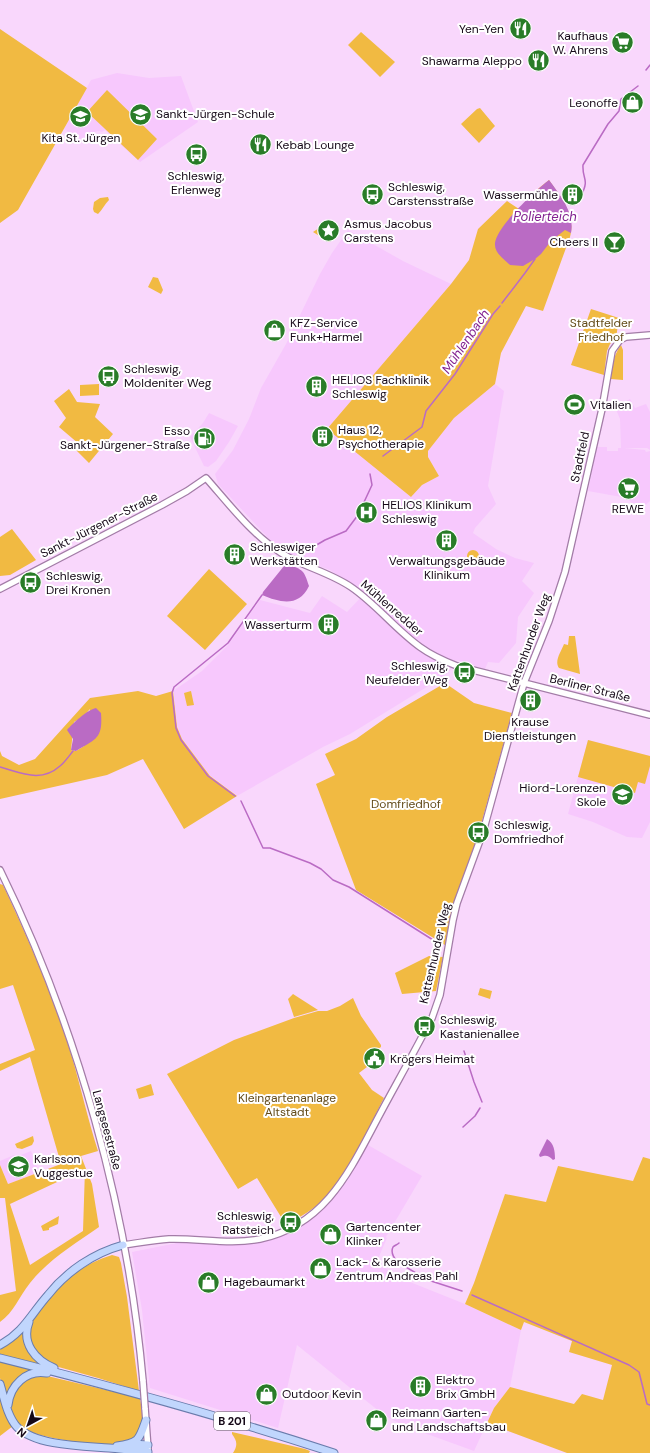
<svg xmlns="http://www.w3.org/2000/svg" width="650" height="1453" viewBox="0 0 650 1453" font-family="'DM Sans',sans-serif">
  <style>
    .built { fill: #f7c8fd }
    .green { fill: #f1ba42; fill-rule: evenodd }
    .water { fill: #ba6bc4 }
    .lines { fill: none; stroke-linecap: round; stroke-linejoin: round }
    .stream { stroke: #ba6bc4; stroke-width: 1.5 }
    .tertiary-casing { stroke: #a37ca7; stroke-width: 8 }
    .primary-casing { stroke: #6a7cac; stroke-width: 9 }
    .tertiary { stroke: #fff; stroke-width: 5.5 }
    .primary { stroke: #c1d6fd; stroke-width: 7 }
    .tertiary-bridge-casing { stroke: #a37ca7; stroke-width: 8; stroke-linecap: butt }
    .tertiary-bridge { stroke: #fff; stroke-width: 5.5 }
    .labels { text-anchor: middle; stroke-width: 4; stroke-linejoin: round; paint-order: stroke }
    .shield { fill: #fff; stroke: #5b525d; stroke-width: 1 }
    .shield-label { font-size: 11px; font-weight: bold; fill: #150817 }
    .poi-label { font-size: 12px; fill: #150817; stroke: #fff; text-anchor: start }
    .park-label { font-size: 12px; fill: #634b19; stroke: #fff }
    .street-label { font-size: 12px; fill: #150817; stroke: #fff }
    .water-label { font-size: 13px; font-style: italic; fill: #832290; stroke: #fff }
  </style>
  <rect width="100%" height="100%" fill="#f9d7fc"/>
  <!-- built -->
  <path class="built" d="M117,73L149,78L181,76L198,122L140,162L105,130L102,132L99,131L94,132L86,143L64,129L91,80Z
    M348,230L403,261L451,284L327,429L411,497L422,485L439,476L428,457V451L454,418L495,384L504,391L488,486L496,504L475,528L473,533L496,549L515,558L534,563L522,581L534,593L518,617L516,643L499,663L488,662L485,669L456,660L452,669L443,677L350,734L323,747L237,796L210,776L182,739L177,727L173,691L202,671L228,645L260,600L310,613L322,596L347,612L365,593L330,570L304,560L287,552L271,541L218,484L215,474L233,450L249,419L261,388L286,344L320,274L332,253Z
    M630,399L635,408L646,404L650,412V450L647,448H624L645,450L646,452L650,451V501L639,511L627,498L588,491L597,447H607V451H618V448H621L620,419L615,407Z
    M209,413L238,426L229,442L216,461L208,467L204,466L190,437L203,423Z
    M588,740L650,756V822L642,838L627,837L593,822L568,814Z
    M368,1145L422,1176L386,1237L387,1238L377,1261L395,1276L465,1304L521,1330L510,1387L494,1408L474,1451L405,1426L385,1416L297,1345L278,1428L150,1388L142,1310L132,1252L182,1242L230,1244L287,1232L302,1225L318,1213L331,1201L347,1181Z
    M31,1151L39,1172L8,1184L0,1165V1161L14,1155L16,1157Z"/>
  <!-- green -->
  <path class="green" d="M0,29L87,88L18,210L0,223Z
    M361,32L395,62L380,77L348,45Z
    M107,90L157,139L138,160L87,112Z
    M480,108L495,126L479,143L461,124L477,109Z
    M549,180C561,197 576,215 570,237L543,311L526,306L501,353L495,384L454,418L428,451V457L439,476L422,485L411,497L327,429L451,284L469,260L478,229L507,201L519,209L539,188Z
    M108,197L109,200C105,204 102,210 98,214L94,212L93,209L94,202L100,198Z
    M328,222H333L336,223L338,228L335,232L329,228L327,232L333,236L329,242L313,232Z
    M153,277L158,278L163,290L161,294L148,287Z
    M591,309L619,318L616,338L610,344L607,351L604,375L571,365Z
    M621,345L623,350V380L611,379C612,366 613,356 621,345Z
    M99,384V395L80,396V385Z
    M69,389L77,402L100,404L95,417L113,434L89,463L76,450L79,444L59,427L66,418L54,401Z
    M12,529L36,560L10,575L0,576V537Z
    M467 556a6 6 0 1 1 12 0a6 6 0 1 1-12 0Z
    M209,569L247,604L205,650L167,616Z
    M569,636H575L580,674L559,668C554,661 561,652 564,644L568,645Z
    M445,683L474,703L512,713L470,864L451,913L445,945L356,890L316,784L335,775L325,754L356,739L387,717Z
    M138,691L156,696L173,691L177,727L182,739L210,776L237,796L184,829L143,759L107,775L0,799V751L2,756L19,765L35,759L90,698ZM90,709L84,746L76,751L71,750L74,722L83,717Z
    M191,691L194,705L187,706L184,693Z
    M588,740L650,756V766L645,784L638,782L635,793L578,777Z
    M0,884L3,885C29,940 54,998 72,1057C81,1088 88,1120 98,1151L81,1156L92,1184L99,1227C75,1244 48,1260 30,1283C19,1297 14,1312 0,1322V1295L16,1291L5,1198H0V1165L8,1184L61,1164L30,1057L0,1071V1064L35,1050L13,985L0,989ZM85,1169L83,1231L30,1265L10,1204Z
    M429,956L443,957L436,991L402,994L395,973Z
    M480,988L492,991L490,999L478,995Z
    M293,994L318,1010L294,1017L288,999Z
    M353,998L361,1016L381,1045V1047L367,1056L371,1062L368,1064L367,1067L359,1073L372,1090L384,1098C368,1128 349,1173 326,1197C315,1209 300,1217 286,1225L257,1178L238,1189L167,1074L234,1040L294,1018L318,1011H327L340,1006Z
    M151,1084L154,1095L139,1099L136,1089Z
    M33,1136L34,1141L32,1145L22,1149L17,1148L15,1144Z
    M643,1157L650,1159V1453H567L487,1423L494,1408L510,1387L574,1404L582,1394L603,1400L612,1365L569,1352L572,1341L524,1322L521,1330L465,1304L474,1283L505,1194L546,1202L558,1166L633,1181Z
    M59,1216L58,1224L49,1228V1230L43,1231L41,1226Z
    M112,1255L119,1257L121,1263L127,1297L139,1391L98,1378L55,1366L33,1351C31,1344 28,1337 30,1330C32,1318 39,1309 47,1301C66,1278 83,1264 112,1255Z
    M26,1326C26,1347 26,1353 43,1367L0,1356V1348L13,1341Z
    M0,1361L40,1370L29,1373L6,1400L0,1378Z
    M43,1375L140,1398C142,1410 145,1429 136,1439C123,1452 45,1439 29,1431C25,1430 21,1427 19,1424C9,1414 8,1396 18,1385C24,1378 34,1376 43,1375Z
    M0,1393L13,1426L0,1436Z
    M232,1432L305,1449L310,1451L309,1453H233C238,1445 237,1441 232,1434Z"/>
  <!-- water -->
  <path class="water" d="M549,180C560,195 575,213 571,233L565,230L551,241L541,254L535,259L523,266L510,265C504,259 494,253 495,243C497,226 535,191 549,180Z
    M288,564C303,570 304,570 309,586C299,607 281,603 262,595L263,592L284,566Z
    M96,708L101,713C103,739 96,739 76,751L71,750L73,739L67,730C73,723 87,710 96,708Z
    M547,1139C554,1143 555,1151 555,1159L553,1160C548,1155 546,1155 540,1157L539,1155Z"/>
  <g class="lines">
    <!-- stream -->
    <path class="stream" d="M646,70L650,65
      M575,203C579,201 580,200 581,196C590,178 582,180 583,165L608,124L619,111L621,99L638,86
      M502,303L525,273L535,259
      M383,456L422,427L426,411L455,374L493,314L500,306
      M308,550L325,540L346,531L358,515L372,485L370,474
      M0,767C22,773 41,783 60,766C65,762 69,756 73,751
      M235,796L208,776L181,740L176,728L172,693L174,687L228,643L262,595
      M241,801L263,848H270L310,863L321,869L333,880L349,887L441,945
      M464,1051L474,1082L482,1102
      M463,1127L475,1116L480,1108
      M399,1243C397,1245 395,1245 393,1247C390,1253 395,1260 399,1263L428,1280L462,1291
      M472,1295L629,1365L639,1372L647,1404L650,1405"/>
    <defs>
      <path id="tertiary" d="M0,589L162,505L187,491L206,478C230,505 255,539 288,557C309,568 332,574 351,587C376,604 395,629 420,647C431,655 444,661 457,666L650,715
        M0,870C77,1026 128,1209 143,1381
        M123,1245C139,1243 153,1240 169,1239C199,1238 230,1245 260,1239C327,1225 351,1168 380,1114C395,1086 411,1058 426,1029L432,1018L440,995L453,920L457,903L483,832L524,683L549,621L565,572L602,409L612,351L620,340L626,337L650,335
        M145,1408L148,1449"/>
      <path id="primary" d="M29,1322C21,1343 35,1360 54,1368
        M0,1345C24,1332 31,1314 48,1295C67,1271 94,1253 123,1245
        M0,1358C112,1386 224,1417 334,1453
        M0,1384C4,1397 7,1416 17,1427C36,1446 83,1446 109,1448C122,1449 135,1451 148,1452
        M8,1405C10,1386 26,1369 47,1373
        M132,1444L148,1445
        M117,1446C139,1443 139,1440 146,1420"/>
    </defs>
    <!-- tertiary casing -->
    <use href="#tertiary" class="tertiary-casing"/>
    <!-- primary casing -->
    <use href="#primary" class="primary-casing"/>
    <!-- tertiary -->
    <use href="#tertiary" class="tertiary"/>
    <!-- primary -->
    <use href="#primary" class="primary"/>
    <defs>
      <path id="tertiary-bridge" d="M143,1381L145,1408"/>
    </defs>
    <!-- tertiary-bridge casing -->
    <use href="#tertiary-bridge" class="tertiary-bridge-casing"/>
    <!-- tertiary-bridge -->
    <use href="#tertiary-bridge" class="tertiary-bridge"/>
  </g>
  <!-- icons -->
  <defs>
    <symbol id="restaurant-disc" viewBox="-11 -11 22 22"><circle r="9.5" fill="#297c28" stroke="#fff"/><path d="M-5-6h1v4h1v-4h1v4h1v-4h1v5L-1.5 .5V6h-2V.5L-5-1ZM5-6V6H3V1.5H1.5Q1.5-4 5-6Z" fill="#fff"/></symbol>
    <symbol id="supermarket-disc" viewBox="-11 -11 22 22"><circle r="9.5" fill="#297c28" stroke="#fff"/><path d="M-6-5.5h2.5l.6 2H6L4.5 2H-2.5L-4.4-4H-6ZM-1.5 3.2a1.3 1.3 0 1 0 .1 0ZM3 3.2a1.3 1.3 0 1 0 .1 0Z" fill="#fff"/></symbol>
    <symbol id="shop-disc" viewBox="-11 -11 22 22"><circle r="9.5" fill="#297c28" stroke="#fff"/><path d="M-5-2.5h2.3a2.7 3.5 0 0 1 5.4 0H5L5.5 6h-11ZM-1.5-2.5h3a1.5 2.3 0 0 0-3 0Z" fill="#fff"/></symbol>
    <symbol id="school-disc" viewBox="-11 -11 22 22"><circle r="9.5" fill="#297c28" stroke="#fff"/><path d="M0-5L7-2L0 1L-7-2ZM-4 1L0 2.5L4 1V4Q0 6-4 4Z" fill="#fff"/></symbol>
    <symbol id="bus-disc" viewBox="-11 -11 22 22"><circle r="9.5" fill="#297c28" stroke="#fff"/><path d="M-5-6H5V4H4V6H2V4H-2V6H-4V4H-5ZM-3.5-4V0h7V-4ZM-3.5 1.2v1.5H-2V1.2ZM2 1.2v1.5H3.5V1.2Z" fill="#fff"/></symbol>
    <symbol id="building-disc" viewBox="-11 -11 22 22"><circle r="9.5" fill="#297c28" stroke="#fff"/><path d="M-4-6H4V6H1V3H-1V6H-4ZM-2.5-4.3h1.7v1.8h-1.7ZM.8-4.3h1.7v1.8H.8ZM-2.5-1h1.7V.8h-1.7ZM.8-1h1.7V.8H.8Z" fill="#fff"/></symbol>
    <symbol id="sight-disc" viewBox="-11 -11 22 22"><circle r="9.5" fill="#297c28" stroke="#fff"/><path d="M0-6L1.8-2.2L6-1.7L2.9 1.2L3.7 5.4L0 3.3L-3.7 5.4L-2.9 1.2L-6-1.7L-1.8-2.2Z" fill="#fff"/></symbol>
    <symbol id="bar-disc" viewBox="-11 -11 22 22"><circle r="9.5" fill="#297c28" stroke="#fff"/><path d="M-6-5H6L.8 .8V4.5H3.5V6h-7V4.5H-.8V.8Z" fill="#fff"/></symbol>
    <symbol id="stadium-disc" viewBox="-11 -11 22 22"><circle r="9.5" fill="#297c28" stroke="#fff"/><path d="M0-5a6.5 5 0 1 0 0 10a6.5 5 0 1 0 0-10ZM-3.5-1.8h7v3.6h-7Z" fill="#fff"/></symbol>
    <symbol id="fuel-disc" viewBox="-11 -11 22 22"><circle r="9.5" fill="#297c28" stroke="#fff"/><path d="M-5.5-6h7V0h2V4h1.3V-2.5L3-4.5l.8-.8L6-3V5H2.5V1h-1V6h-7ZM-4.2-4.7v3.2H.2V-4.7Z" fill="#fff"/></symbol>
    <symbol id="hospital-disc" viewBox="-11 -11 22 22"><circle r="9.5" fill="#297c28" stroke="#fff"/><path d="M-5-5h3v3.5h4V-5h3V5h-3V1.5h-4V5h-3Z" fill="#fff"/></symbol>
    <symbol id="civic-disc" viewBox="-11 -11 22 22"><circle r="9.5" fill="#297c28" stroke="#fff"/><path d="M-.6-6.5H3V-4.5H.6V-3L4-1V1h2V6H-6V1h2V-1L-.6-3ZM-1.2 2.5V6h2.4V2.5Z" fill="#fff"/></symbol>
  </defs>
  <g fill-rule="evenodd">
    <use href="#restaurant-disc" x="508" y="16" width="25" height="25"/>
    <use href="#supermarket-disc" x="610" y="30" width="25" height="25"/>
    <use href="#restaurant-disc" x="526" y="48" width="25" height="25"/>
    <use href="#shop-disc" x="620" y="90" width="25" height="25"/>
    <use href="#school-disc" x="128" y="102" width="25" height="25"/>
    <use href="#school-disc" x="68" y="104" width="25" height="25"/>
    <use href="#restaurant-disc" x="248" y="132" width="25" height="25"/>
    <use href="#bus-disc" x="184" y="142" width="25" height="25"/>
    <use href="#bus-disc" x="360" y="182" width="25" height="25"/>
    <use href="#building-disc" x="560" y="182" width="25" height="25"/>
    <use href="#sight-disc" x="316" y="218" width="25" height="25"/>
    <use href="#bar-disc" x="602" y="230" width="25" height="25"/>
    <use href="#shop-disc" x="262" y="318" width="25" height="25"/>
    <use href="#bus-disc" x="96" y="364" width="25" height="25"/>
    <use href="#building-disc" x="304" y="374" width="25" height="25"/>
    <use href="#stadium-disc" x="562" y="392" width="25" height="25"/>
    <use href="#building-disc" x="310" y="424" width="25" height="25"/>
    <use href="#fuel-disc" x="192" y="426" width="25" height="25"/>
    <use href="#supermarket-disc" x="616" y="476" width="25" height="25"/>
    <use href="#hospital-disc" x="354" y="500" width="25" height="25"/>
    <use href="#building-disc" x="434" y="528" width="25" height="25"/>
    <use href="#building-disc" x="222" y="542" width="25" height="25"/>
    <use href="#bus-disc" x="18" y="570" width="25" height="25"/>
    <use href="#building-disc" x="316" y="612" width="25" height="25"/>
    <use href="#bus-disc" x="452" y="660" width="25" height="25"/>
    <use href="#building-disc" x="518" y="688" width="25" height="25"/>
    <use href="#school-disc" x="610" y="782" width="25" height="25"/>
    <use href="#bus-disc" x="466" y="820" width="25" height="25"/>
    <use href="#bus-disc" x="412" y="1014" width="25" height="25"/>
    <use href="#civic-disc" x="362" y="1046" width="25" height="25"/>
    <use href="#school-disc" x="6" y="1154" width="25" height="25"/>
    <use href="#bus-disc" x="278" y="1210" width="25" height="25"/>
    <use href="#shop-disc" x="318" y="1222" width="25" height="25"/>
    <use href="#shop-disc" x="308" y="1256" width="25" height="25"/>
    <use href="#shop-disc" x="196" y="1270" width="25" height="25"/>
    <use href="#building-disc" x="408" y="1374" width="25" height="25"/>
    <use href="#shop-disc" x="254" y="1382" width="25" height="25"/>
    <use href="#shop-disc" x="364" y="1408" width="25" height="25"/>
  </g>
  <g class="labels">
    <!-- shield labels -->
    <rect class="shield" x="214" y="1412" width="36" height="18" rx="3"/>
    <g class="shield-label">
      <text x="232" y="1425">B 201</text>
    </g>
    <!-- poi labels -->
    <g class="poi-label">
      <text x="504" y="33" text-anchor="end">Yen-Yen</text>
      <text x="608" y="40" text-anchor="end">Kaufhaus<tspan x="608" dy="14">W. Ahrens</tspan></text>
      <text x="522" y="65" text-anchor="end">Shawarma Aleppo</text>
      <text x="618" y="107" text-anchor="end">Leonoffe</text>
      <text x="156" y="118">Sankt-Jürgen-Schule</text>
      <text x="81" y="142" text-anchor="middle">Kita St. Jürgen</text>
      <text x="276" y="149">Kebab Lounge</text>
      <text x="196" y="180" text-anchor="middle">Schleswig,<tspan x="196" dy="14">Erlenweg</tspan></text>
      <text x="388" y="191">Schleswig,<tspan x="388" dy="14">Carstensstraße</tspan></text>
      <text x="558" y="199" text-anchor="end">Wassermühle</text>
      <text x="344" y="228">Asmus Jacobus<tspan x="344" dy="14">Carstens</tspan></text>
      <text x="598" y="246" text-anchor="end">Cheers II</text>
      <text x="290" y="327">KFZ-Service<tspan x="290" dy="14">Funk+Harmel</tspan></text>
      <text x="124" y="373">Schleswig,<tspan x="124" dy="14">Moldeniter Weg</tspan></text>
      <text x="332" y="384">HELIOS Fachklinik<tspan x="332" dy="14">Schleswig</tspan></text>
      <text x="590" y="409">Vitalien</text>
      <text x="338" y="434">Haus 12,<tspan x="338" dy="14">Psychotherapie</tspan></text>
      <text x="190" y="435" text-anchor="end">Esso<tspan x="190" dy="14">Sankt-Jürgener-Straße</tspan></text>
      <text x="382" y="509">HELIOS Klinikum<tspan x="382" dy="14">Schleswig</tspan></text>
      <text x="628" y="513" text-anchor="middle">REWE</text>
      <text x="250" y="551">Schleswiger<tspan x="250" dy="14">Werkstätten</tspan></text>
      <text x="447" y="565" text-anchor="middle">Verwaltungsgebäude<tspan x="447" dy="14">Klinikum</tspan></text>
      <text x="46" y="580">Schleswig,<tspan x="46" dy="14">Drei Kronen</tspan></text>
      <text x="312" y="629" text-anchor="end">Wasserturm</text>
      <text x="448" y="670" text-anchor="end">Schleswig,<tspan x="448" dy="14">Neufelder Weg</tspan></text>
      <text x="530" y="726" text-anchor="middle">Krause<tspan x="530" dy="14">Dienstleistungen</tspan></text>
      <text x="606" y="792" text-anchor="end">Hiord-Lorenzen<tspan x="606" dy="14">Skole</tspan></text>
      <text x="494" y="829">Schleswig,<tspan x="494" dy="14">Domfriedhof</tspan></text>
      <text x="440" y="1024">Schleswig,<tspan x="440" dy="14">Kastanienallee</tspan></text>
      <text x="390" y="1063">Krögers Heimat</text>
      <text x="34" y="1163">Karlsson<tspan x="34" dy="14">Vuggestue</tspan></text>
      <text x="274" y="1220" text-anchor="end">Schleswig,<tspan x="274" dy="14">Ratsteich</tspan></text>
      <text x="346" y="1231">Gartencenter<tspan x="346" dy="14">Klinker</tspan></text>
      <text x="336" y="1266">Lack- &amp; Karosserie<tspan x="336" dy="14">Zentrum Andreas Pahl</tspan></text>
      <text x="224" y="1286">Hagebaumarkt</text>
      <text x="436" y="1384">Elektro<tspan x="436" dy="14">Brix GmbH</tspan></text>
      <text x="282" y="1398">Outdoor Kevin</text>
      <text x="392" y="1417">Reimann Garten-<tspan x="392" dy="14">und Landschaftsbau</tspan></text>
    </g>
    <!-- park labels -->
    <g class="park-label">
      <text x="601" y="327">Stadtfelder<tspan x="601" dy="14">Friedhof</tspan></text>
      <text x="406" y="808">Domfriedhof</text>
      <text x="287" y="1102">Kleingartenanlage<tspan x="287" dy="14">Altstadt</tspan></text>
    </g>
    <!-- street labels -->
    <g class="street-label">
      <text transform="translate(580 457) rotate(-78)" y="4">Stadtfeld</text>
      <text transform="translate(99 525) rotate(-27)" y="4">Sankt-Jürgener-Straße</text>
      <text transform="translate(392 608) rotate(41)" y="4">Mühlenredder</text>
      <text transform="translate(529 642) rotate(-70)" y="4">Kattenhunder Weg</text>
      <text transform="translate(590 688) rotate(14)" y="4">Berliner Straße</text>
      <text transform="translate(435 953) rotate(-77)" y="4">Kattenhunder Weg</text>
      <text transform="translate(107 1130) rotate(75)" y="4">Langseestraße</text>
    </g>
    <!-- water labels -->
    <g class="water-label">
      <text x="545" y="221">Polierteich</text>
      <text transform="translate(465 341) rotate(-56)" y="5">Mühlenbach</text>
    </g>
  </g>
  <!-- north arrow -->
  <g transform="translate(28 1425) rotate(220)" stroke="#ffffff" stroke-width="3" paint-order="stroke">
  <path d="M0-3L7 15L0 10L-7 15Z" fill="#150817"/>
  <text y="-6" font-size="11" font-weight="bold" text-anchor="middle" fill="#150817">N</text>
  </g>
</svg>
